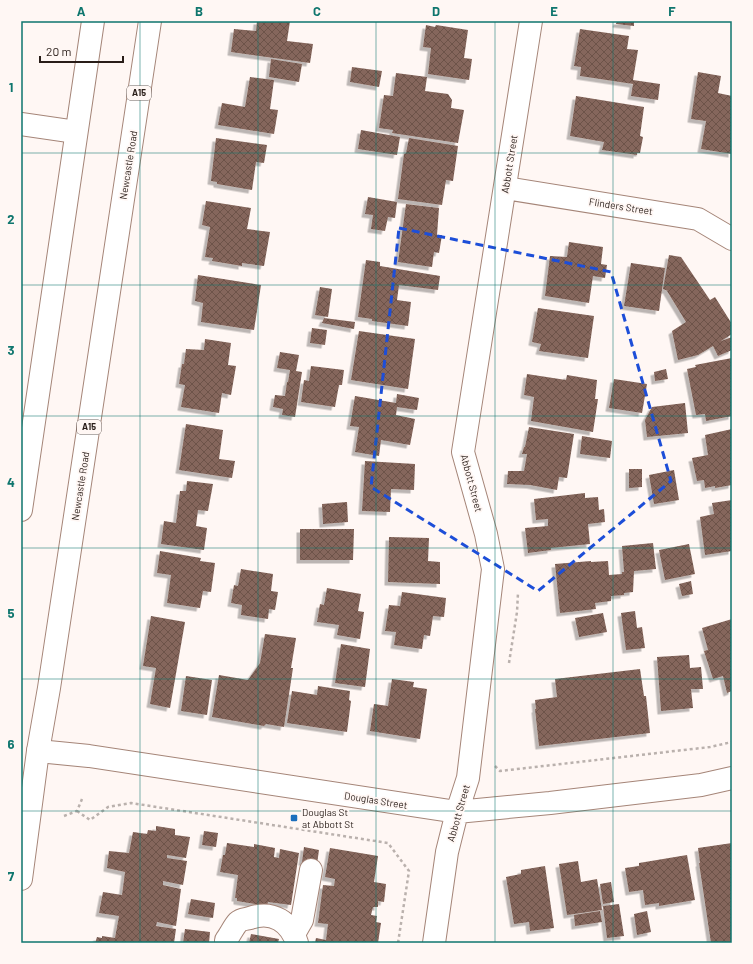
<svg xmlns="http://www.w3.org/2000/svg" width="753" height="964" viewBox="0 0 753 964" font-family="Barlow,sans-serif">
  <style>
    .building { fill: url(#building-cross-hatch); filter: url(#shadow) }
    .lines { fill: none; stroke-linecap: round; stroke-linejoin: round }
    .minor-casing { stroke: #a58578; stroke-width: 24 }
    .highway-casing { stroke: #a58578; stroke-width: 24 }
    .path { stroke: #bab1ad; stroke-width: 2.5; stroke-dasharray: 3 3; stroke-linecap: butt }
    .minor { stroke: #fff; stroke-width: 22 }
    .highway { stroke: #fff; stroke-width: 22 }
    .marked { fill: none; stroke: #1d4ed8; stroke-width: 3; stroke-dasharray: 8 5; stroke-linejoin: round }
    .grid { fill: none; stroke: #0f766e; stroke-width: 1; stroke-opacity: 0.55 }
    .poi-dot { fill: #1b6ebc; stroke: #fff7f4; stroke-width: 1.5 }
    .labels { text-anchor: middle; stroke-width: 3.5; stroke-linejoin: round; paint-order: stroke }
    .shield { fill: #fff7f4; stroke: #695e5a; stroke-width: 1 }
    .shield-label { font-size: 9px; font-weight: bold; fill: #291d18 }
    .street-label { font-size: 10px; fill: #291d18; stroke: #fff7f4 }
    .poi-label { font-size: 10px; fill: #291d18; stroke: #fff7f4; text-anchor: start }
    .neatline { fill: none; stroke: #0f766e; stroke-width: 1.5 }
    .grid-label { font-size: 13px; text-anchor: middle; font-weight: bold; fill: #0f766e }
  </style>
  <defs>
    <pattern id="building-cross-hatch" width="8" height="8" patternUnits="userSpaceOnUse"><rect width="8" height="8" fill="#85665b"/><path d="M0 0l8 8M0 8l8-8" fill="none" stroke="#6d534a"/></pattern>
    <filter id="shadow"><feDropShadow dx="-3.5" dy="3.5" stdDeviation="0" flood-color="#0004"/></filter>
  </defs>
  <rect width="100%" height="100%" fill="#fff7f4"/>
  <!-- building -->
  <path class="building" d="M257,21H290L287,41L313,44L310,63L231,52L234,29L256,31Z
    M617,21H634V26L616,24Z
    M426,25L435,27L436,25L468,30L464,58L472,59L469,80L428,74L431,48L423,47Z
    M580,29L629,36L627,49L638,50L633,80L660,84L658,100L631,96L633,84L580,76L581,67L574,66Z
    M271,59L302,64L299,82L269,77Z
    M352,67L382,71L379,87L350,82Z
    M698,72L721,76L718,93L732,96V154L701,149L706,121L691,119Z
    M396,73L427,77L425,91L448,94L452,100L451,108L464,110L458,143L392,133L393,130L379,128L384,95L393,96Z
    M250,77L274,80L270,109L278,110L274,134L218,125L222,103L245,107Z
    M576,96L644,107L640,136L643,137L640,153H637V155L602,150L604,142L570,136Z
    M361,130L400,137L397,155L358,149Z
    M216,138L267,145L264,163L256,162L252,190L217,184V182L211,181Z
    M409,138L458,146L453,181L446,180L442,205L398,199L404,154L406,153Z
    M368,197L397,202L395,218L388,217L385,231L371,229L373,215L365,214Z
    M206,201L251,208L247,229L270,232L264,266L242,263V266L212,261L213,258L205,257L210,227L202,225Z
    M406,204L439,208L437,235H442L439,253L434,252L432,267L398,262Z
    M569,242L603,247L601,264L607,265L605,278L593,276L589,303L545,296L550,256L567,257Z
    M669,255L681,257L710,300L715,297L732,324V334L721,341L732,337V350L718,356L713,346L698,355L678,360L672,331L686,322L667,291H668L663,289Z
    M366,260L380,262V266L440,276L438,290L399,285L397,300L411,302L408,326L372,321V319L358,317Z
    M631,263L665,268L659,311L624,306Z
    M198,275L261,285L254,330L201,322L203,303L195,301Z
    M320,287L332,289L328,317L315,315Z
    M538,308L594,316L588,358L539,351L541,344L532,342Z
    M324,318L355,322L354,329L322,323Z
    M312,328L327,330L325,345L310,343Z
    M359,331L415,339L408,389L351,380Z
    M205,339L231,343L228,365L236,366L231,395L222,393L219,413L181,407L185,385L179,384L182,364H184L186,349L204,350Z
    M280,352L299,355L296,371L302,372L295,417L282,415L283,409L273,407L275,395L285,396L287,382H288L290,370L277,368Z
    M732,358V416L706,421L705,414L696,415L687,369L696,367L695,365Z
    M311,366L344,370L342,385H339L335,407L301,402L304,380L309,381Z
    M666,369L668,379L655,381L654,372Z
    M527,374L566,380L567,375L597,380L595,399H598L593,432L531,421L534,397L524,395Z
    M614,379L647,384L642,413L609,408Z
    M397,394L419,398L417,410L397,407L396,415L415,419L410,445L381,440L379,456L355,452L359,427L350,426L355,396L396,403Z
    M685,403L688,433L647,437L645,420L652,407Z
    M186,424L223,430L219,459L235,461L232,478L179,470Z
    M529,427L574,434L567,478L559,477L557,490L530,485L507,484L508,471H524L527,454H522L524,447H525Z
    M732,429V485L715,488V486L705,488L704,480L697,481L692,458L708,455L705,435Z
    M582,436L612,441L610,458L580,454Z
    M365,461L415,464L414,490L391,489L390,512L362,511Z
    M629,469H642V487L629,488Z
    M674,470L679,500L654,504L649,475Z
    M187,481L213,484L208,511L198,510L196,526L207,528L204,550L161,544L164,521L176,523L180,491H186Z
    M585,493V498L598,497L599,510L604,509L605,522L588,524L590,544L551,548V550L528,553L525,528L548,526V519L536,520L534,499Z
    M732,500V551L705,555L700,517L714,514L712,503Z
    M347,502L348,522L323,524L322,504Z
    M300,529H354L353,560H300Z
    M389,537L429,538L428,561L440,562V584L388,582Z
    M653,543L656,569L634,571L633,592L624,593V595L611,596V601L595,603L596,609L560,613L555,564L591,561V562L608,561L609,575L622,574V572H624L622,546Z
    M689,544L695,574L665,580L659,550Z
    M160,551L201,558L200,561L215,563L211,592L203,591L200,608L167,603L171,575L157,573Z
    M241,569L273,574L271,591L278,592L275,610L269,609L268,619L241,615L242,605L231,603L234,585L238,586Z
    M691,581L693,594L682,596L679,584Z
    M327,588L361,594L358,611L364,612L360,639L337,635L339,625L317,622L320,604L324,605Z
    M402,592L446,598L444,617L433,616L430,636L424,635L422,649L394,645L396,632L385,631L389,605L400,606Z
    M635,611L637,628L642,627L645,648L626,650L621,613Z
    M603,613L607,632L579,637L575,618Z
    M151,616L185,622L170,708L150,704L156,668L143,666Z
    M732,619V691L727,693L723,676L713,679L704,651L708,650L702,628Z
    M265,634L296,638L291,668H293L284,727L266,724L264,726L212,717L219,675L248,680L260,663Z
    M341,644L370,649L365,687L335,683Z
    M689,655L690,668L701,667L703,689H691L693,708L661,711L657,657Z
    M640,669L644,696H646L650,733L539,746L535,709H536L535,700L557,697L555,679Z
    M186,676L212,680L207,715L181,711Z
    M392,679L414,682L413,687L427,689L420,739L370,731L374,704L388,706Z
    M318,686L350,691L349,700L351,701L347,732L287,723L292,691L317,695Z
    M156,826L175,829V835L190,837L186,858L167,855V858L187,861L183,885L163,881V885L181,889L176,926L157,922L156,926L176,929L174,943H95L97,937L102,938V936L115,938L119,916L99,913L103,892L122,895L125,872L107,868L109,851L129,853L133,832L147,834L148,830L156,831Z
    M204,831L218,833L216,847L202,845Z
    M227,843L254,847V844L275,848L274,857L279,858L280,849L299,853L291,905L268,902L267,906L237,901V898H235L238,875L220,872L223,855H225Z
    M732,843V943H711L699,863H700L698,848Z
    M304,847L319,850L317,864L302,862Z
    M330,848L378,856L374,882L386,884L384,902L378,901V907H373L371,915L377,916L376,922L381,923L378,943H315L316,938L326,940L328,924L318,923L323,885L334,886L335,879L325,877Z
    M687,855L695,900L659,906V903L645,905L643,890L629,892L625,868L639,866V863Z
    M578,861L581,882L597,879L602,910L567,915L559,864Z
    M545,866L554,928L530,931L529,922L514,924L506,877L521,874V870Z
    M611,882L614,902L603,904L600,884Z
    M191,899L215,903L213,918L188,914Z
    M619,904L624,936L607,938L603,906Z
    M600,911L602,922L575,926L574,915Z
    M647,911L651,932L637,935L634,914Z
    M185,929L210,932L209,943H183Z
    M251,934L279,939L278,943H249Z"/>
  <g class="lines">
    <defs>
      <path id="minor" d="M21,124L76,132
        M505,188L698,219L732,239
        M38,751L89,756L457,812L550,803L701,785L732,778
        M294,934L302,920L311,870
        M226,943V940C230,935 234,926 238,922C241,919 247,919 250,918C273,910 290,922 297,943
        M434,943L447,852L457,812L468,778L493,569L486,534L463,452L531,21"/>
      <path id="highway" d="M21,510L93,21
        M21,879L38,751L49,688L150,21"/>
    </defs>
    <!-- minor casing -->
    <use href="#minor" class="minor-casing"/>
    <!-- highway casing -->
    <use href="#highway" class="highway-casing"/>
    <!-- path -->
    <path class="path" d="M509,663L517,612L518,593
      M495,766L500,771L710,747L732,742
      M77,811L90,820L108,807L131,803L388,843L409,871L398,943
      M64,816L77,811L82,799"/>
    <!-- minor -->
    <use href="#minor" class="minor"/>
    <!-- highway -->
    <use href="#highway" class="highway"/>
  </g>
  <!-- marked area -->
  <path class="marked" d="M399,228L611,272L671,481L538,591L371,487Z"/>
  <!-- grid -->
  <path class="grid" d="M140,21V943M258,21V943M376,21V943M495,21V943M613,21V943M21,153H732M21,285H732M21,416H732M21,548H732M21,679H732M21,811H732"/>
  <!-- markers -->
  <rect class="poi-dot" x="290" y="814" width="8" height="8" rx="2"/>
  <g class="labels">
    <!-- shield labels -->
    <g class="shield">
      <rect x="127" y="86" width="24" height="14" rx="3"/>
      <rect x="77" y="420" width="24" height="14" rx="3"/>
    </g>
    <g class="shield-label">
      <text x="139" y="96">A15</text>
      <text x="89" y="430">A15</text>
    </g>
    <!-- street labels -->
    <g class="street-label">
      <text transform="translate(509 164) rotate(-81)" y="4">Abbott Street</text>
      <text transform="translate(128 165) rotate(-81)" y="4">Newcastle Road</text>
      <text transform="translate(621 206) rotate(9)" y="4">Flinders Street</text>
      <text transform="translate(472 483) rotate(75)" y="4">Abbott Street</text>
      <text transform="translate(80 486) rotate(-81)" y="4">Newcastle Road</text>
      <text transform="translate(376 800) rotate(9)" y="4">Douglas Street</text>
      <text transform="translate(458 813) rotate(-74)" y="4">Abbott Street</text>
    </g>
    <!-- poi labels -->
    <g class="poi-label">
      <text x="302" y="816">Douglas St<tspan x="302" dy="12">at Abbott St</tspan></text>
    </g>
  </g>
  <!-- border -->
  <rect width="753" height="964" fill="none" stroke="#fff7f4" stroke-width="44"/>
  <!-- scale -->
  <path d="M40 56v6h83v-6" fill="none" stroke="#291d18" stroke-width="2"/>
  <text x="46" y="56" font-size="12" fill="#291d18" stroke="#fff7f4" stroke-width="3" paint-order="stroke">20 m</text>
  <rect x="22" y="22" width="709" height="920" class="neatline"/>
  <g class="grid-label">
    <text x="81" y="16">A</text>
    <text x="199" y="16">B</text>
    <text x="317" y="16">C</text>
    <text x="436" y="16">D</text>
    <text x="554" y="16">E</text>
    <text x="672" y="16">F</text>
    <text x="11" y="92">1</text>
    <text x="11" y="224">2</text>
    <text x="11" y="355">3</text>
    <text x="11" y="487">4</text>
    <text x="11" y="618">5</text>
    <text x="11" y="749">6</text>
    <text x="11" y="881">7</text>
  </g>
</svg>
